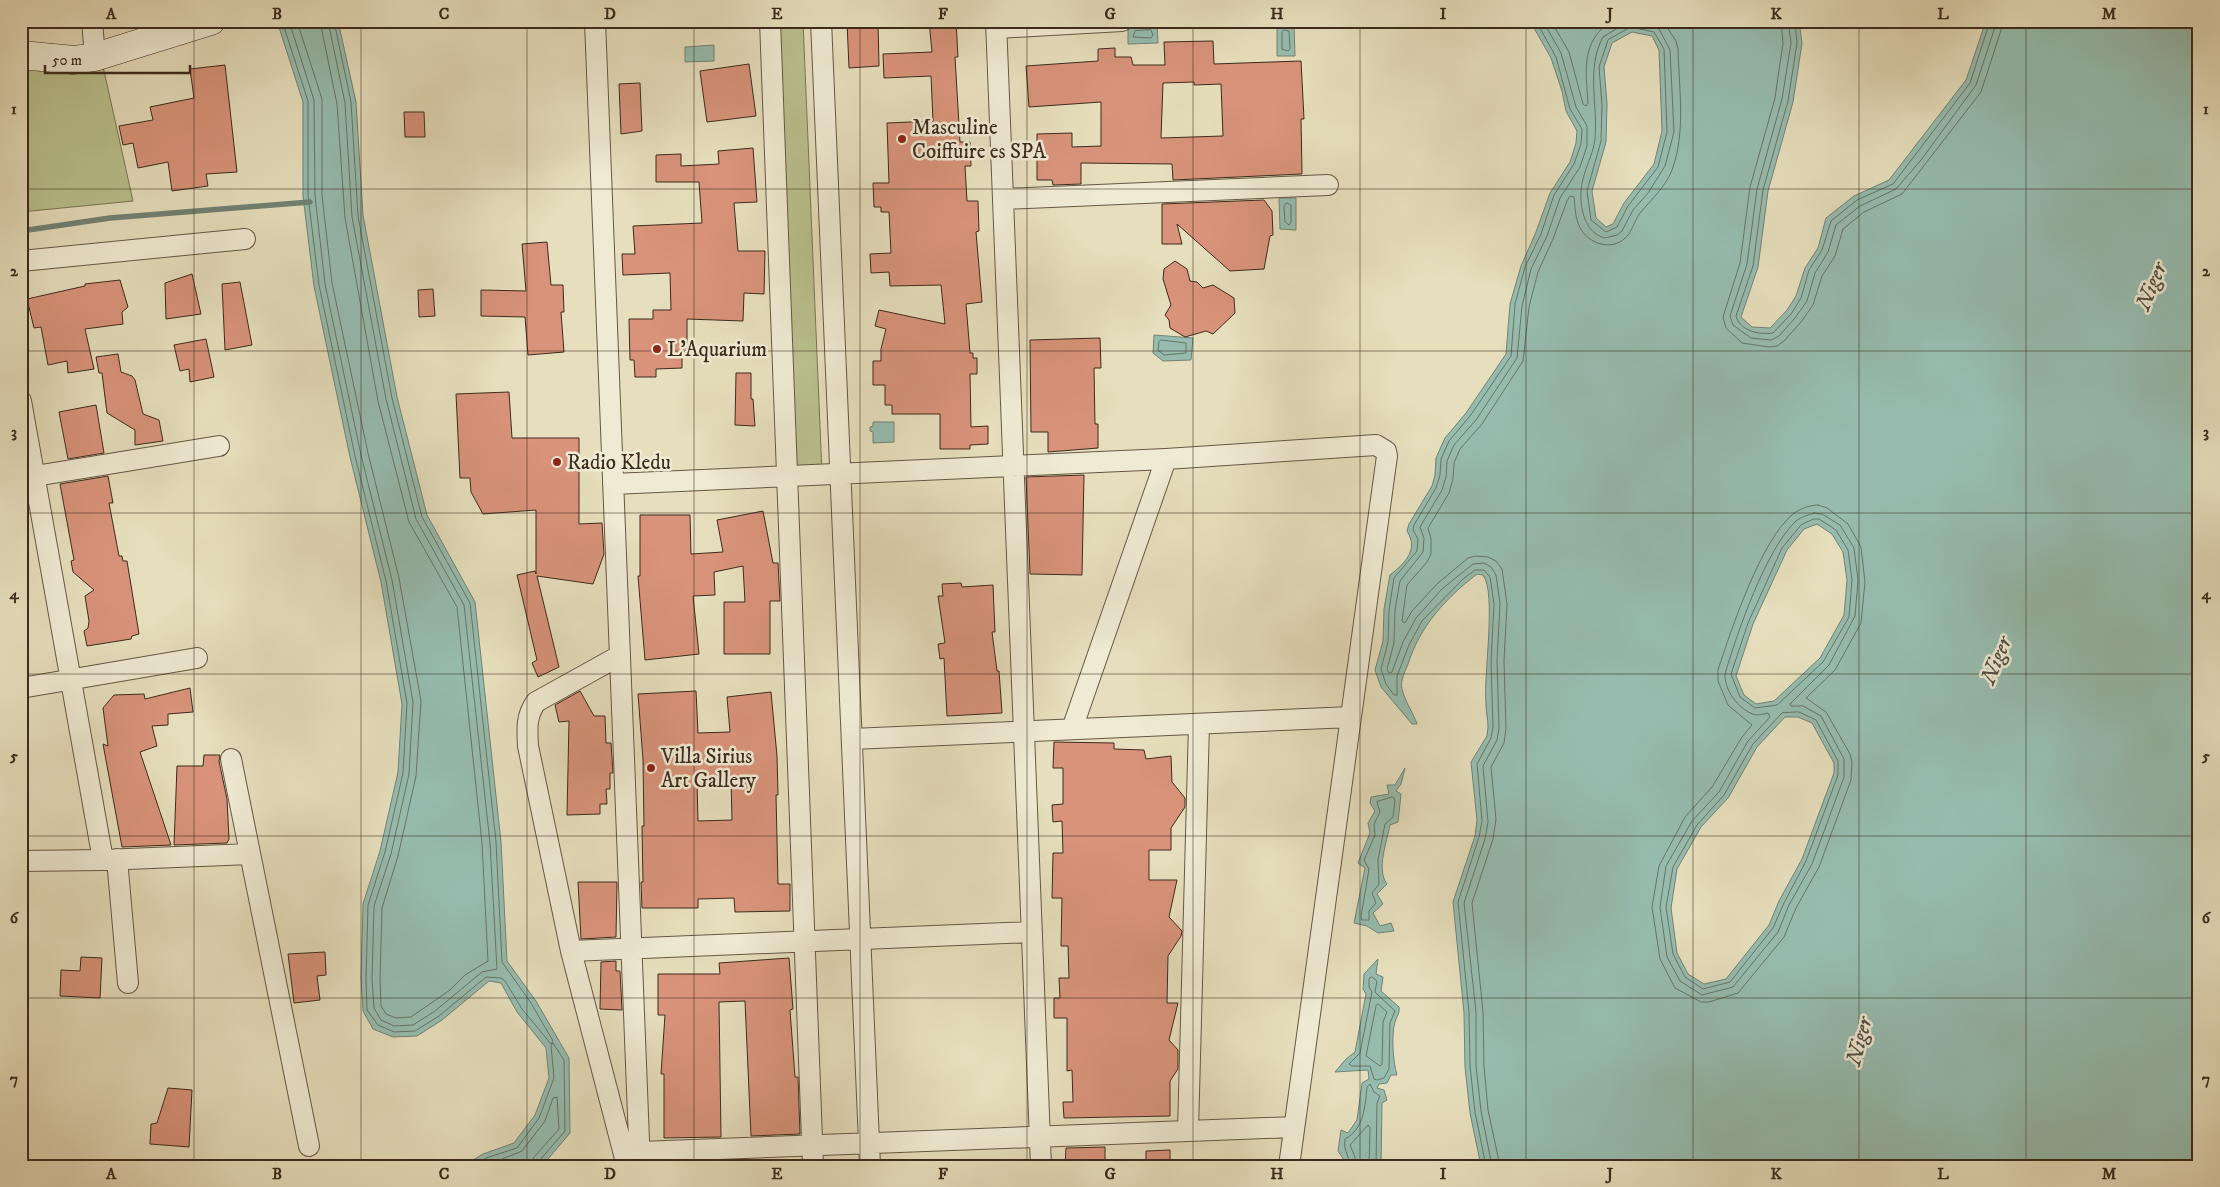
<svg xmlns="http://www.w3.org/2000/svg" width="2220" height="1187" viewBox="0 0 2220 1187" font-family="'IM FELL DW Pica',serif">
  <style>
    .green { fill: #b9c08d; stroke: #7a7655 }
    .water { fill: #96bcaf; stroke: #728275; fill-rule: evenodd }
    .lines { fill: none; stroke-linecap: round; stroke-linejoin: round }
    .shore { stroke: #697466; stroke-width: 1 }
    .stream { stroke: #728275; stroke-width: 5.5 }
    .building { fill: #d8937a; stroke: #3c2b1d; fill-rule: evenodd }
    .street-casing { stroke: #665845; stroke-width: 22 }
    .secondary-casing { stroke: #3c2b1d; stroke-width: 29 }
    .street { stroke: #efead3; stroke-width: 20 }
    .secondary { stroke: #efead3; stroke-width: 28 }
    .grid { fill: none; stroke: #3c2b1d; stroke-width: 1; stroke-opacity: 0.55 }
    .poi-dot { fill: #8f2418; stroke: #efead3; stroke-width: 2 }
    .labels { text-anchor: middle; stroke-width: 5; stroke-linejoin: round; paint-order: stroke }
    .poi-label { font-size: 21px; fill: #3c2b1d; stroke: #efead3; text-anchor: start }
    .water-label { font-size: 22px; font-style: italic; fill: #524f42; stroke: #efead3 }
    .neatline { fill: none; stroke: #3c2b1d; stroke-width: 2 }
    .grid-label { font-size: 16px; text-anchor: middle; font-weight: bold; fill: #3c2b1d }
  </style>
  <rect width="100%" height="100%" fill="#e6debc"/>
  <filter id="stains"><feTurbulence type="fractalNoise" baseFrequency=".004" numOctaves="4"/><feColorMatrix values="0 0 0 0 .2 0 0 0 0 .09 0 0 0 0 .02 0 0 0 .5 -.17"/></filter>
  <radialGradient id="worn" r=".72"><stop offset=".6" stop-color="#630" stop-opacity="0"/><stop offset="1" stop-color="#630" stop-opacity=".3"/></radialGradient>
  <!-- green -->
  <path class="green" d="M779,21H803L822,474L795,476Z
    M21,56L102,62L133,201L21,212Z"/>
  <!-- water -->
  <path class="water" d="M277,21H338L356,102L363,215L397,397L427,515L475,602L501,842L507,961L536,1001L569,1058L570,1133L542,1166H463L483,1154L514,1143L535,1115L549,1078L546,1048L517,1012L501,983L489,981L442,1020L417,1036L393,1037L373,1029L363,1011L361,979L363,904L380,851L398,772L402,704L381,582L350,457L314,286L303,196V102Z
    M1530,21H1799L1802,43L1793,102L1768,191L1758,267L1741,317L1752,327L1770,328L1787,310L1796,296L1805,268L1818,248L1826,218L1854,196L1889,180L1966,80L1986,21H2199V1166H1481L1470,1113L1465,1067L1464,1013L1453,902L1475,836L1477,820L1471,762L1487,736L1488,727C1488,718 1486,712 1486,704C1483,677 1497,593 1483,575L1477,574C1446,598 1420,626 1408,664C1405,672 1400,680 1402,689C1405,702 1413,712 1417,724H1412L1381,687L1375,670L1383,641L1384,609L1390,575C1405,563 1419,550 1407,531L1409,524L1432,486L1435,475L1436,458L1445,438L1466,413L1506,354L1510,304L1521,266L1536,232L1550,193L1570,162L1576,143L1577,131L1566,111L1562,91L1551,58ZM1632,32L1652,36L1659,50L1662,131L1654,164L1624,203L1613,224L1606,227L1596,218L1592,191L1606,142L1607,104L1604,67L1612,43ZM1817,524L1832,534L1843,552L1847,580L1844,615L1820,658L1774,701L1756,704L1744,695L1736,676L1753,624L1787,550L1804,529ZM1785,717H1798L1812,723L1834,763V773L1802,859L1779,901L1769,925L1726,979L1704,984L1688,974L1677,953L1671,908L1677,869L1701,827L1728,798L1757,747Z
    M1157,24L1158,43L1128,44V27Z
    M1294,24L1295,56H1277V25Z
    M714,45V61L685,62V47Z
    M1279,198H1296V230L1280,229Z
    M1154,335L1193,338L1191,360L1163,361L1153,353Z
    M873,422H894V442L873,443V432L870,431V427L873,426Z
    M1405,768L1401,784L1396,791L1401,794L1398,822L1390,825C1387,841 1376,870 1387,884L1377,894L1383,904L1373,913L1380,926L1391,923L1394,931L1378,933L1367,926L1354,923L1365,868L1358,863L1370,833L1368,823L1375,811L1370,803L1371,797L1389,794L1387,785H1395Z
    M1378,959L1376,974L1383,977L1381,991L1399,1007C1400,1013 1397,1016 1395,1022C1391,1034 1393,1063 1397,1075H1391L1387,1083L1379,1084L1377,1088L1384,1090L1387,1100L1382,1103L1381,1166H1344V1160L1338,1151L1341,1130L1348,1133L1357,1120L1362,1083L1369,1079L1368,1070L1335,1072L1346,1059L1355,1052L1366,994L1363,989L1364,974Z"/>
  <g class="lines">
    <!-- shore -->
    <path class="shore" d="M282,21L308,101V196L319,285L355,456L386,581L407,703L403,773L385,852L368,905L366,979L367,1010L378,1025L394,1032L415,1031L439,1016L486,977L501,978L505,981L522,1009L551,1044L553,1041L531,1003L502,962L496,842L470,603L422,517L392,398L358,216L351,102L334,21
      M289,21L314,100L315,196L325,284L361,455L392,580L413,702L409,774L391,854L374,906L372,979L374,1008L381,1020L394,1026L413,1025L435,1011L482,972L497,969L490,843L464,605L416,519L386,399L352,217L345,103L328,21
      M297,21L322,99V195L332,283L368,453L399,578L421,701L416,776L398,856L382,908L380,979L381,1006L386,1014L396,1018L411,1017L450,990L465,975L488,961L482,843L457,607L409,522L378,401L345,218L337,104L320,21
      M1551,21L1569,52L1583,104L1586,106L1588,103C1586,72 1580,39 1613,21
      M1629,21L1603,37C1586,68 1598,104 1595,139C1593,156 1582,173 1581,191C1580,209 1585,233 1605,238L1617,235L1622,231L1633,210L1648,193L1665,166L1674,132L1670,50L1658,27L1634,21
      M1781,21L1783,43L1775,98L1750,187L1740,263L1723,317L1726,328L1742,343L1769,347L1777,346L1784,341L1801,322L1813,305L1822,276L1835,256L1843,229L1864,212L1902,194L1981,92L2004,21
      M1788,21L1791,43L1782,99L1757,189L1747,264L1730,316L1733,325L1751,338L1771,340L1779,336L1795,318L1807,301L1815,273L1828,252L1836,225L1860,206L1896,189L1921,160L1976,85L1997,21
      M1795,21L1797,43L1788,101L1763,190L1753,266L1736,316C1740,331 1759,335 1773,333L1791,314L1801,298L1809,270L1822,250L1831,221L1857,200L1893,184L1970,83L1990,21
      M1631,27L1654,32L1664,49L1667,132L1658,167L1628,206L1617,227L1606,232L1591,220L1587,191L1601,141L1602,105L1599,67L1608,40Z
      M1151,30L1153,35L1151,38L1133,37L1135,31Z
      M1284,30L1289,31L1290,49L1288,51L1282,49V32Z
      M1287,203L1291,205V222L1289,225L1285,222L1284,206Z
      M1161,340L1186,343V353L1164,355L1158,350L1159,342Z
      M1818,505L1827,508L1848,524L1861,547L1865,582L1861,623L1835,670L1806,698L1826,712L1850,754L1852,762L1851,780L1819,867L1796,908L1784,937L1738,993L1709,1002H1701L1675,988L1660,959L1652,907L1659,866L1685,817L1712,787L1742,737L1752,725L1728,705L1718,681V670C1731,630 1761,540 1793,514C1799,509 1810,505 1818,505Z
      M1814,513L1822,514L1840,525L1854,548L1858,580L1855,616L1829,665L1790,704L1791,706H1803L1821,716L1844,759V777L1812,864L1789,905L1778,932L1733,987L1702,995L1680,981L1667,957L1660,907L1666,866L1692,821L1719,792L1748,741L1770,717L1768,713C1763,714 1757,716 1753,714C1738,709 1724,689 1725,674C1737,633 1766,549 1796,521C1801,517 1808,515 1814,513Z
      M1814,519H1819L1836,530L1848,550L1852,580L1849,617L1823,662L1777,705L1755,708L1740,697L1731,674L1748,623L1782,548L1801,525Z
      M1799,712L1816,720L1838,761V775L1806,861L1784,903L1773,928L1730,982L1703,989L1685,977L1673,954L1666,907L1673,867L1697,825L1724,795L1753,744L1782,713Z
      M1393,797L1395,800L1393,817L1385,824L1378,860L1379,884L1372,893L1376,903L1369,911V920H1362L1361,917L1369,869L1364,860L1375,835L1374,824L1380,812L1377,802Z
      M1372,977L1377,981L1375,992L1395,1011L1390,1023L1389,1069L1384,1078L1377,1080L1374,1079L1370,1066H1352L1349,1064L1360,1053L1372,992L1369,987V979Z
      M1378,1004L1387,1012L1383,1022L1382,1064L1380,1066L1366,1056L1376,1006Z
      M473,1166L486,1158L517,1148L539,1118L554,1078L551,1046L553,1043L564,1060L565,1131L539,1161L538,1166
      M485,1166L522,1151L545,1121L553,1098L557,1097L559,1129L534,1157L532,1166
      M1349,1166C1350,1154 1343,1153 1345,1139C1364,1129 1365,1107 1367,1087L1370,1084L1374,1092L1380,1096L1377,1103L1376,1166
      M1355,1166V1157L1350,1145L1368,1125L1370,1128L1369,1166
      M1486,1166L1475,1112L1470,1066L1469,1012L1458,902L1479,837L1482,821L1477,764L1491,738L1493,727L1491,661L1494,604L1490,577L1484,570H1475L1463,579L1422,621L1409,645L1397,676V695H1394L1386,684L1381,669L1388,642L1389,610L1394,578L1417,551L1418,539L1413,530L1414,525L1436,488L1440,475L1441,459L1449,441L1470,416L1511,356L1515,304L1525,267L1541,234L1554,195L1574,164L1581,144L1582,129L1570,109L1556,57L1536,21
      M1492,1166L1481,1111L1476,1066V1012L1464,903L1485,839L1488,822L1483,766L1497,740L1499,728L1497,661L1500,603L1496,575L1491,567L1484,563L1473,564L1442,589L1416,618L1403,642L1392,672L1389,673L1387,669L1394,643L1395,610L1400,581L1423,552L1424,538L1420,527L1442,490L1446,477L1447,461L1454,445L1476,420L1517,358L1522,306L1531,269L1547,236L1560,198L1580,167L1587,146V126L1576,107L1561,53L1543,21
      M1500,1166L1488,1110L1484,1066L1483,1012L1472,903L1493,839L1496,819L1491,767L1504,743L1506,729L1504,661L1507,604L1502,569L1496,561L1488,557L1476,556L1468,558L1437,584L1412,611L1405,623L1402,621L1407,585L1427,562L1431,554V539L1428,528L1449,493L1453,479L1454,463L1460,449L1482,424L1523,361L1529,307L1538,272L1553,239L1567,201L1570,196L1574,197C1575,206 1575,215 1578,223C1584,242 1609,252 1624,239C1632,233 1634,221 1640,213C1651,200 1666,186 1672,170C1686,132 1679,89 1678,49L1676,41L1663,21"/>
    <!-- stream -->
    <path class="stream" d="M21,231L110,218L310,202"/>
  </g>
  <!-- building -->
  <path class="building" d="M878,21L879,66L849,68L847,22Z
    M929,21H956L958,57H955L960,142H970L971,166H965L967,201H978L979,231L976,232L982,302L966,304L970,353H973V358H977V374H970L971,427L988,426V444L970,445V449H940V414H892V405H885V385H873V361H881V349L886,329L875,326L879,310L945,324L941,285L890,286L889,272L871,273L870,254L891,253L889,212H881V207H874L873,183H889L887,123L933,121L931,76L884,78L883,54L932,52Z
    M1213,41L1214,64L1301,61L1304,119H1301L1302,174L1173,180L1172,164L1081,163V184L1053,185L1052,180H1037V134L1072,133V147L1101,146V102L1029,107L1026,66L1098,61V49L1115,48V57H1131L1133,65H1165L1164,42ZM1194,82V85L1221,84L1223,136L1161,138L1163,83Z
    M749,64L756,116L707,122L700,71Z
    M225,65L237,172L206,174L208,186L172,191L168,162L138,168L133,143L123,145L119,126L153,120L150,107L194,98L190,69Z
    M640,83L642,131L621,134L619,84Z
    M404,112H424L425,137H405Z
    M753,148L757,202L734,203L738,251H765L764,294L744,293L743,321L687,319V354H682V368L656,369V377H635L634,360H630L629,319H653V310H671L670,273L623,275L622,254H635L633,226L702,223L699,182H656V155L681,154V166L719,164L718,151Z
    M1264,200L1272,211L1273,235L1270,236L1264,269L1230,271L1177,224L1182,244H1162V204Z
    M547,242L551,285H563L564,312H561L564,352L528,355L525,317L481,316V290L526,291L522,244Z
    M1175,261L1187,269L1190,281L1197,282L1203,288L1213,285L1234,298L1235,313L1213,334L1206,331L1185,337L1170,328L1169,320L1165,315L1171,305L1163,279L1164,269Z
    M192,274L201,314L166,319L165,283Z
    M120,280L128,307L122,312L123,324L85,329L94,369L68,373L67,361L48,365L41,327L34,328L27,299L85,286V284Z
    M240,282L252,345L225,350L222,284Z
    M433,289L435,316L419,317L418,290Z
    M1100,338L1101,368H1094L1095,424H1098V448L1048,452V432H1031L1030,340Z
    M206,339L214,377L190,382L189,369L180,371L174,345Z
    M118,354L121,372L132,376L135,380L143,414L159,420L163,441L135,445V430L107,413L102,373H99L96,357Z
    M736,373H751V399H753L755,426L735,425Z
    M509,392L512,438H579V524L602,523L604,554L593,584L537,576L559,667L538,677L532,663L537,660L517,575L535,571L536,574V510L483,514L471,492L470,478H460L456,394Z
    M96,405L104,453L68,459L59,412Z
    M1084,475L1082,575L1030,574L1026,477Z
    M108,476L113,503H109L119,556H122L123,561H127L139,634L132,636L131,639L87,646L84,631L88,628L89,621L85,596L94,590L73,572L71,561L74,560L60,484Z
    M763,511L773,563H778L780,601H770V654H724V602H745L743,566L714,572L715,595L693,596L699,654L645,660L638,576H640V515H690L691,554L723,552L717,520Z
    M961,583L962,587L993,585L995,632H992L997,671H999L1002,713L947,716L944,658L940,659L938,644L945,643L938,596H943L942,584Z
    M190,688L193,712L168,714V725L152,726L157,746L140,752L171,845L122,847L103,744L108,746L103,708L114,695L144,694L145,699Z
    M580,691L594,716H605L606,743H611L613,773H610V789H606L607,804H600V814L567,815L569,721L559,722L555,705Z
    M696,691L698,733L730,732L727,697L771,692L777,756L778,795H776L778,884H790V911L735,912L734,898L698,899V908H642L641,882H643L642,826H644L643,760L638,694ZM731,780L732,820L698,821L697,781Z
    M1054,742L1114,743V749L1144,750L1146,759L1171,756L1172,782L1185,798V807L1171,828V850H1149V880H1177L1169,917L1182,931L1181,936L1168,956L1167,1003H1178L1169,1040L1178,1050V1069L1170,1081V1116L1064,1118L1063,1102H1073L1072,1070L1067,1071V1018H1054V998H1060L1059,978H1069L1068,946H1061L1062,898H1052L1053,853H1063L1062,821L1053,822L1052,805L1063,804V768H1053Z
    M204,755H220L219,761L227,799L229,839L227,843L174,845L177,766H203Z
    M578,882H617L616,937L581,939Z
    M325,952L326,975L317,976L320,1000L294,1003L288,954Z
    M81,957L102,958L100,998L60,996L61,970L80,971Z
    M789,958L793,1009L790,1010L795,1077H798L800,1134L751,1136L745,1001L719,1002L721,1137L664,1138V1074H661L665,1015H658V974H720L719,963Z
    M616,961V971H620L622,1010L600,1009L601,962Z
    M168,1088L192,1090L189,1147L150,1144L151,1124L157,1123Z
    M1105,1147V1166H1065L1066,1148Z
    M1170,1150V1166H1146V1151Z"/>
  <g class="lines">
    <defs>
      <path id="street" d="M92,21L95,57
        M595,21L640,1166
        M770,21L813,1166
        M821,21L870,1166
        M996,21L1041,1166
        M997,28L1122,21
        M1003,199L1328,185
        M21,261L245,239
        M21,401L103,860
        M35,476L219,446
        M613,484L1166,459L1376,445L1386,451L1387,456L1289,1166
        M619,656L536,702C526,716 527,729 528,746L571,951L627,1166
        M21,688L197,658
        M1072,729L1166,459
        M852,739L1351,717
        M231,759L309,1146
        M117,859L128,983
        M21,861L103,860L250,854
        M571,951L1032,932
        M1188,1131L1199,724
        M640,1152L1294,1127"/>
      <path id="secondary" d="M21,55L74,60L95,57L211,21"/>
    </defs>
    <!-- street casing -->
    <use href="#street" class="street-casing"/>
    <!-- secondary casing -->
    <use href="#secondary" class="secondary-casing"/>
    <!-- street -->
    <use href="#street" class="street"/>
    <!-- secondary -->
    <use href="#secondary" class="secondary"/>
  </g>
  <!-- grid -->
  <path class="grid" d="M194,21V1166M361,21V1166M527,21V1166M694,21V1166M860,21V1166M1027,21V1166M1193,21V1166M1360,21V1166M1526,21V1166M1693,21V1166M1859,21V1166M2026,21V1166M21,189H2199M21,351H2199M21,513H2199M21,674H2199M21,836H2199M21,998H2199"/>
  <!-- markers -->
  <g class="poi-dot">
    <circle cx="902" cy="139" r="5"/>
    <circle cx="657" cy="349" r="5"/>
    <circle cx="557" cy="462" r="5"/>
    <circle cx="651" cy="768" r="5"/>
  </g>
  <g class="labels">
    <!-- poi labels -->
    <g class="poi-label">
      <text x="912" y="134">Masculine<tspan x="912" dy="24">Coiffuire es SPA</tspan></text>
      <text x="667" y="356">L'Aquarium</text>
      <text x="567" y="469">Radio Kledu</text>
      <text x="661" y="763">Villa Sirius<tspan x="661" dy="24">Art Gallery</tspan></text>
    </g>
    <!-- water labels -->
    <g class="water-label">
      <text transform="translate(2150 286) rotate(-68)" y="8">Niger</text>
      <text transform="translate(1995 660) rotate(-68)" y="8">Niger</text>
      <text transform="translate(1858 1041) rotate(-75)" y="8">Niger</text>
    </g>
  </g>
  <!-- margin -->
  <rect width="2220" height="1187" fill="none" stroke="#e6debc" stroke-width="55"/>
  <!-- scale -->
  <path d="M45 65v8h145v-8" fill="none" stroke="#3c2b1d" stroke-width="2.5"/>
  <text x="52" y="65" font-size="15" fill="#3c2b1d" stroke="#efead3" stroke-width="4" paint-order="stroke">50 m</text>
  <rect x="28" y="28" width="2164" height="1132" class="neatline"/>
  <g class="grid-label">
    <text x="111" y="19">A</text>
    <text x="277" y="19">B</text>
    <text x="444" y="19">C</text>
    <text x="610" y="19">D</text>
    <text x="777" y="19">E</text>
    <text x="943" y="19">F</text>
    <text x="1110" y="19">G</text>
    <text x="1277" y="19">H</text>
    <text x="1443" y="19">I</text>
    <text x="1610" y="19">J</text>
    <text x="1776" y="19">K</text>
    <text x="1943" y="19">L</text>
    <text x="2109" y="19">M</text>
    <text x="14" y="114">1</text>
    <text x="2206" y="114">1</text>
    <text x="14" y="276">2</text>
    <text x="2206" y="276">2</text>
    <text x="14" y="437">3</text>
    <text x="2206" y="437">3</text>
    <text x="14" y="599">4</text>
    <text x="2206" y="599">4</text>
    <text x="14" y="761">5</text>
    <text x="2206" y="761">5</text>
    <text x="14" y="923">6</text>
    <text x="2206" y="923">6</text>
    <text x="14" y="1084">7</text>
    <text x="2206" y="1084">7</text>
    <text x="111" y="1179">A</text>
    <text x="277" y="1179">B</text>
    <text x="444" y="1179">C</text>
    <text x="610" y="1179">D</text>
    <text x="777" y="1179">E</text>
    <text x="943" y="1179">F</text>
    <text x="1110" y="1179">G</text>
    <text x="1277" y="1179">H</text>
    <text x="1443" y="1179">I</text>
    <text x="1610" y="1179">J</text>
    <text x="1776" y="1179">K</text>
    <text x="1943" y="1179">L</text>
    <text x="2109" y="1179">M</text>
  </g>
  <rect width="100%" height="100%" filter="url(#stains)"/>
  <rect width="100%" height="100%" fill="url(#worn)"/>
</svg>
